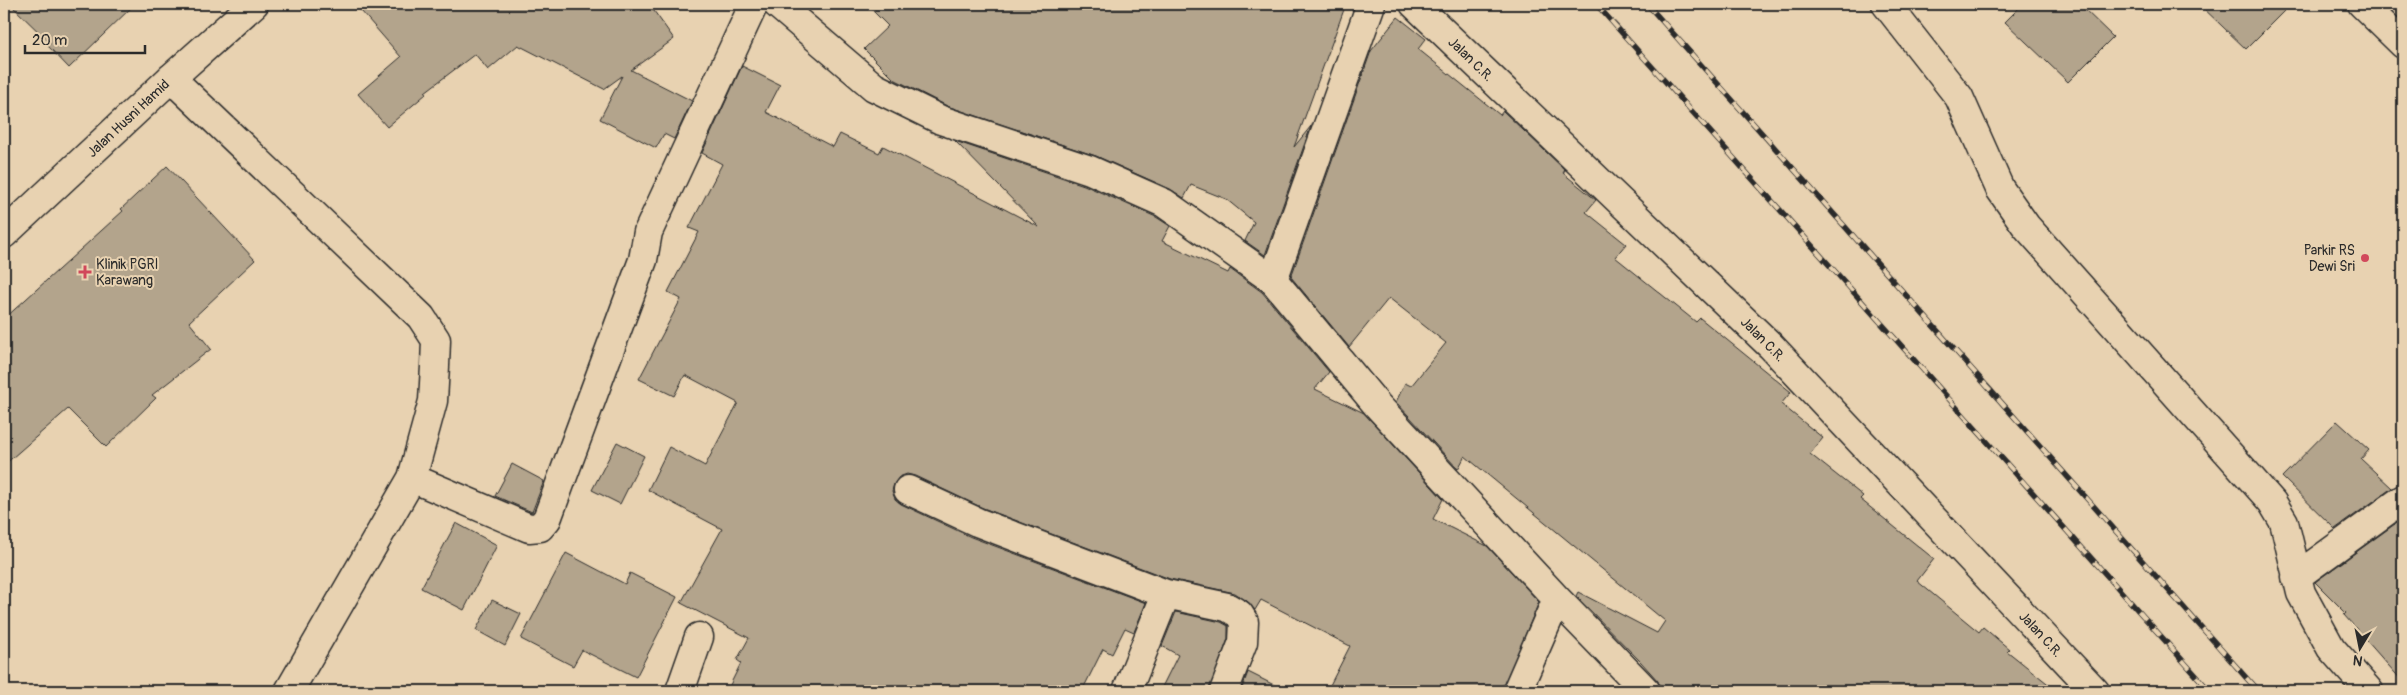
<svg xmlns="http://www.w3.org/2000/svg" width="2407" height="695" viewBox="0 0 2407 695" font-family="Pangolin,sans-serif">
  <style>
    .built { fill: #d8c4a6 }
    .building { fill: #b3a48c; stroke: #2b2b2b }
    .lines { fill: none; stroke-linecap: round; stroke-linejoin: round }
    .minor-casing { stroke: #2b2b2b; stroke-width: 31 }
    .tertiary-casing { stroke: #2b2b2b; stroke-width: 31 }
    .secondary-casing { stroke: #2b2b2b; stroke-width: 31 }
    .minor { stroke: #e8d2b1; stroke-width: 28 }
    .tertiary { stroke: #e8d2b1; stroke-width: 28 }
    .secondary { stroke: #e8d2b1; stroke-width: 28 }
    .rail-casing { stroke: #2b2b2b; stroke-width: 5.5 }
    .rail { stroke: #e8d2b1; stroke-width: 4; stroke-dasharray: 11; stroke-linecap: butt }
    .poi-dot { fill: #d1495b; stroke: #e8d2b1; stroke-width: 2 }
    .labels { text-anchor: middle; stroke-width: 4; stroke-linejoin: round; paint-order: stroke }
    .street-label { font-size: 14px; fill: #2b2b2b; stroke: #e8d2b1 }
    .poi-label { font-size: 14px; fill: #2b2b2b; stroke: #e8d2b1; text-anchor: end }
  </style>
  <rect width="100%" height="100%" fill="#e8d2b1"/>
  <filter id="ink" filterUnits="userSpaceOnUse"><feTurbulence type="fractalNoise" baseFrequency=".02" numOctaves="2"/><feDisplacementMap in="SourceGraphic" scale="10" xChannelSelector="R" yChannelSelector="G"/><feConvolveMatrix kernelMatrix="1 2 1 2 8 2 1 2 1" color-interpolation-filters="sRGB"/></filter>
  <g filter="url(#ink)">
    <!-- built -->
    <path class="built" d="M2386,4H2403V20L2389,6Z"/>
    <!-- building -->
    <path class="building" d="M10,4H135L69,68L48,46L50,43Z
      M355,4H649L674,39L631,70L692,101L674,139L664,134L656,148L600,119L622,76L604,89L518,45L488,70L475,54L425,92L426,94L387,127L358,94L401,57Z
      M866,4H1346L1294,147L1311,126L1265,255L1245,241L1254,222L1226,199L1191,185L1184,198L1170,189L1096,156L947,106L894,79L864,49L888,26Z
      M2023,4H2079L2113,37L2068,82L2005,22Z
      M2199,4H2291L2246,49Z
      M1398,17L1426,39L1418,49L1500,115L1503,111L1565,170L1563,173L1596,200L1586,212L1626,244L1615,257L1696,322L1700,318L1791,392L1781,404L1823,438L1810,454L1863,496L1860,499L1934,559L1917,581L1979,632L1983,627L2009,649L2007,651L2057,691H1661L1658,681L1641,662L1576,596L1578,592L1657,633L1665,621L1465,456L1458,469L1396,402L1405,383L1411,386L1446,343L1389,298L1349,347L1291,277L1371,51Z
      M742,66L780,85L766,112L833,147L840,134L879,153L883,146L1039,227L955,141L1084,185L1156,217L1170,226L1162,241L1228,273L1230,269L1262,292L1329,372L1315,389L1364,413L1443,499L1433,519L1487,546L1539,602L1502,691H1327L1350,646L1261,600L1255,610L1247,601L1235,593L1170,579L983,508L915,476L907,474L899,477L894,484L892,491L895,499L901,504L971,537L1146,603L1134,632L1125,628L1112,654L1103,649L1082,691H727L741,663L737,660L749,638L681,603L722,529L648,490L669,447L705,466L738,403L685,375L674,396L639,379L681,299L668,292L699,232L689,228L722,164L702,153Z
      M167,166L255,260L189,322L211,349L152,395L156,398L106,447L68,409L4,465V319L123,211L121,209Z
      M2337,421L2369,450L2361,459L2392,488L2335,529L2282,477Z
      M617,442L644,456L620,504L592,490Z
      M512,464L544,481L532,512L495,496Z
      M2399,521L2403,526V682L2344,615L2346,613L2315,582Z
      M456,523L497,545L464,610L421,588Z
      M566,553L625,584L630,573L677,597L636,677L582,650L573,666L521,639Z
      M492,600L521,614L505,646L476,630Z
      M1176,612L1221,622L1228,626V639L1209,691H1160L1178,655L1162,646Z
      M1248,672L1286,691H1241Z"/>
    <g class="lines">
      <defs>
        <path id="minor" d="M777,4L874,87L941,120L1090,170L1164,203L1273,280L1377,405L1557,599L1646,691
          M1886,4L1959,97L2000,189L2026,226L2272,502L2284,522L2301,593L2331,648L2369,691
          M171,78L421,317L436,340L435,366L433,401L412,478L289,691
          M1273,280L1371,4
          M412,478L529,528L540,527L547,519L643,260L648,232L754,4
          M908,490L977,522L1166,594L1227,607L1239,614L1244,622L1243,642L1224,691
          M2296,577L2403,499
          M680,691L699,637
          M1127,691L1166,594
          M1517,691L1557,599"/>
        <path id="tertiary" d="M1414,4L1771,346L2095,691"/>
        <path id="secondary" d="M2362,4L2403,44
          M4,234L171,78L254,4"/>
      </defs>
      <!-- minor casing -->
      <use href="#minor" class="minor-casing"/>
      <!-- tertiary casing -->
      <use href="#tertiary" class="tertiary-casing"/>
      <!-- secondary casing -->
      <use href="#secondary" class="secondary-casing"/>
      <!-- minor -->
      <use href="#minor" class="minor"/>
      <!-- tertiary -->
      <use href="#tertiary" class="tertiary"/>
      <!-- secondary -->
      <use href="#secondary" class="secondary"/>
      <defs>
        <path id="rail" d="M1596,4L2210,691
          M1647,4L2258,691"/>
      </defs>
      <!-- rail casing -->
      <use href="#rail" class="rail-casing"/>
      <!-- rail -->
      <use href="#rail" class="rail"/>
    </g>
  </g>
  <!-- markers -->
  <g class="poi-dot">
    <circle cx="2365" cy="258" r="5"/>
    <path d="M82.5 264.5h5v5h5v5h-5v5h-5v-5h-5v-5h5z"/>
  </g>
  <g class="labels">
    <!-- street labels -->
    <g class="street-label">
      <text transform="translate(1471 59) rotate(44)" y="5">Jalan C.R.</text>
      <text transform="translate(128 118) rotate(-43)" y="5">Jalan Husni Hamid</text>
      <text transform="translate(1763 339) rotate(45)" y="5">Jalan C.R.</text>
      <text transform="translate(2041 634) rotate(47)" y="5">Jalan C.R.</text>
    </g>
    <!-- poi labels -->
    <g class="poi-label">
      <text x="2355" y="255">Parkir RS<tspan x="2355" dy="16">Dewi Sri</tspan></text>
      <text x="96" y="269" text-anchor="start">Klinik PGRI<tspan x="96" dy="16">Karawang</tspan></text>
    </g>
  </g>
  <!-- margin -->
  <rect width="2407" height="695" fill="none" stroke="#e8d2b1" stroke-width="20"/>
  <rect x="10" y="10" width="2387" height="675" fill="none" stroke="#2b2b2b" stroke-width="2" filter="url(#ink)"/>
  <!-- north arrow -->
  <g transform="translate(2360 648) rotate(190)" stroke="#e8d2b1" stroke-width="4" paint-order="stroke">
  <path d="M0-4L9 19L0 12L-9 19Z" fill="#2b2b2b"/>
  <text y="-8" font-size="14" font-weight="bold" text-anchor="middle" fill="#2b2b2b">N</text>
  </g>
  <!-- scale -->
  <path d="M25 45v8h120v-8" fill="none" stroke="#2b2b2b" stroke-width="2.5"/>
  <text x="32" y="45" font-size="15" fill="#2b2b2b" stroke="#e8d2b1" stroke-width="4" paint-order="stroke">20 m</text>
</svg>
